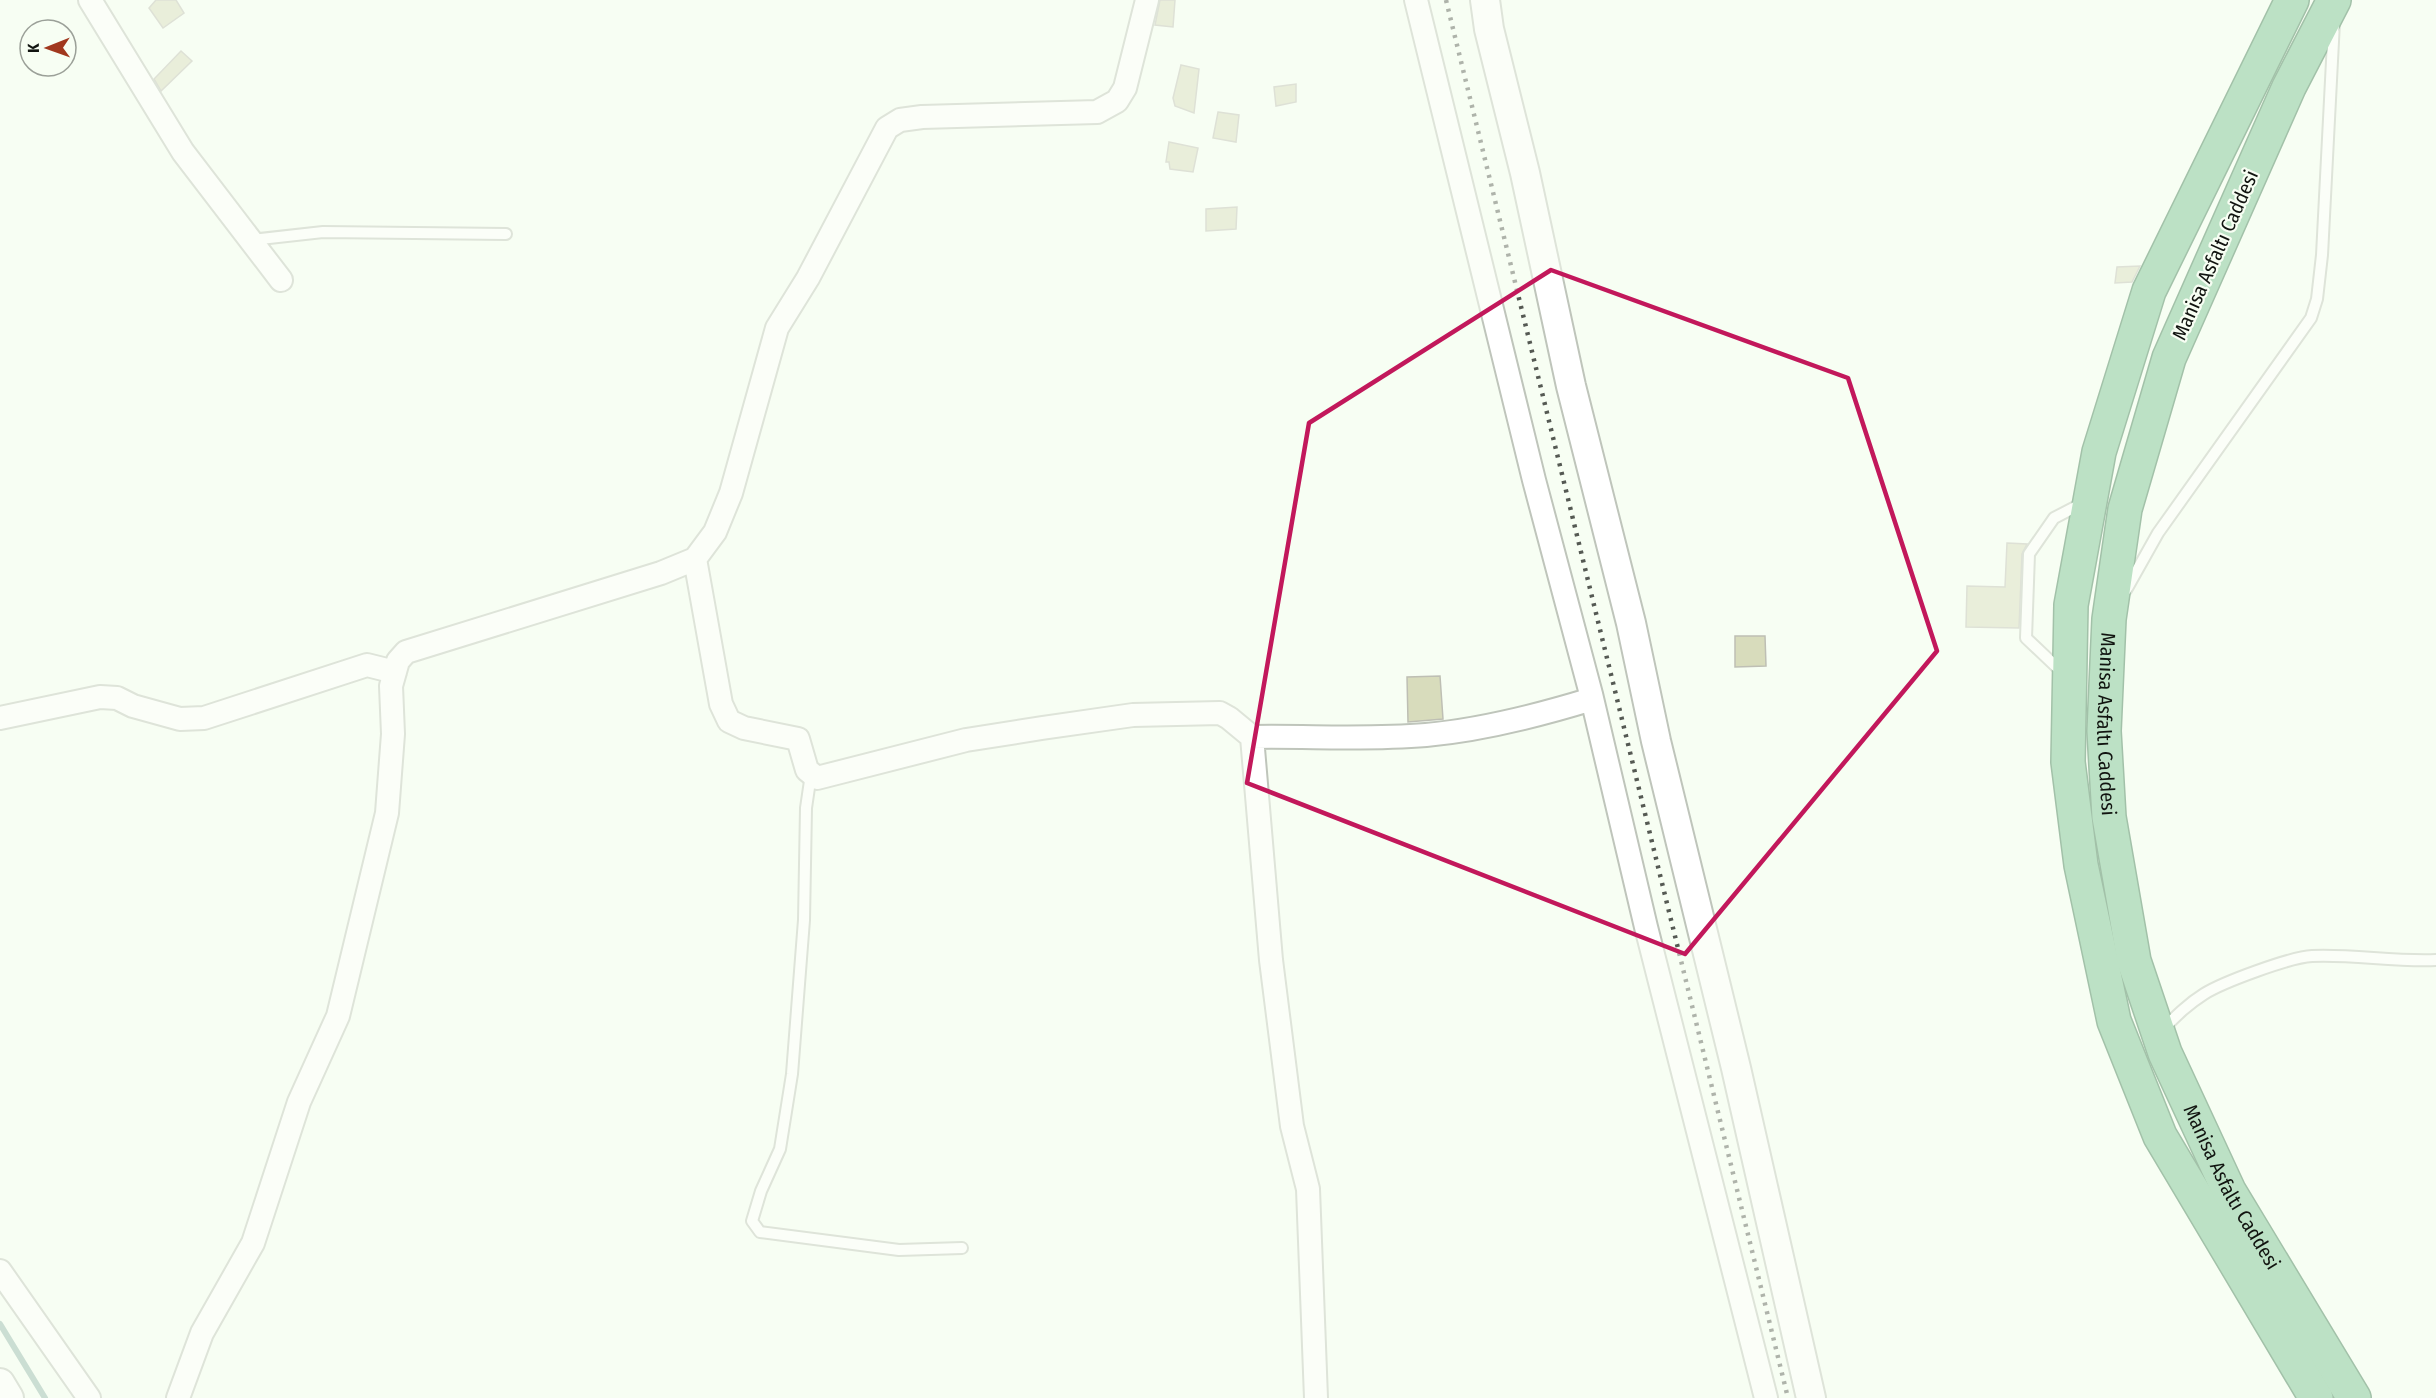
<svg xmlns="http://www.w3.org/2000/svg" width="2436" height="1398" viewBox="0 0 2436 1398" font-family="'Fira Sans Condensed',sans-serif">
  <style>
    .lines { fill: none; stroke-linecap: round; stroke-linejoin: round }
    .stream { stroke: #95b9ad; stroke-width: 6 }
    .building { fill: #d8dcbc; stroke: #bebfb4; stroke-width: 1.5 }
    .service-casing { stroke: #bfc5bb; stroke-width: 14 }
    .minor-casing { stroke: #bfc5bb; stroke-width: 26 }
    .tertiary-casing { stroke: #bfc5bb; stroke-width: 32 }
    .trunk-casing { stroke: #3b7950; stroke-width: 36 }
    .service { stroke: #fff; stroke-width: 10 }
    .minor { stroke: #fff; stroke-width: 22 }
    .tertiary { stroke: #fff; stroke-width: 28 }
    .trunk { stroke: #74bf8e; stroke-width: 33 }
    .rail { stroke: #555953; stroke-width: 4.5; stroke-dasharray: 3 6; stroke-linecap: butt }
    .marked { fill: none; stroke: #c2185b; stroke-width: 4.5; stroke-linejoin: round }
    .labels { text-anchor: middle; stroke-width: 4.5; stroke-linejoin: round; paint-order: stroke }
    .street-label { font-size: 20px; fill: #111410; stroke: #f7fef3 }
  </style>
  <rect width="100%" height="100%" fill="#f7fef3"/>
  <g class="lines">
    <!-- stream -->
    <path class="stream" d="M0,1324L45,1398"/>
  </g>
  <!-- building -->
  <path class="building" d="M156,0H176L184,13L163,28L149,8Z
    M1160,0H1175L1173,27L1155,25Z
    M181,51L192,61L161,91L154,79Z
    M1181,65L1199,69L1194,113L1175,106L1173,98Z
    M1296,84V102L1276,106L1274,87Z
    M1218,112L1239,115L1236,142L1213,138Z
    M1169,142L1198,148L1193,172L1170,169L1169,162H1166Z
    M1237,207L1236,229L1206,231V209Z
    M2140,266L2132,282L2115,283L2117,267Z
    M2007,543L2027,544L2022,554L2019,628L1966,627L1967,586L2005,587Z
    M1735,636H1765L1766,666L1735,667Z
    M1440,676L1443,719L1408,722L1407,677Z"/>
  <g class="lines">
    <defs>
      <path id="service" d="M251,240L323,232L506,234
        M2126,590L2158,533L2311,318L2317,299L2322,255L2334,22
        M2064,674L2026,638L2029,554L2054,518L2083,503
        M811,774L806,808L804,920L792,1074L780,1149L761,1191L752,1221L760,1232L899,1250L962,1248
        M2163,1029C2176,1016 2188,1004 2204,994C2223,982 2291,957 2312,956C2352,954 2395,962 2436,960"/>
      <path id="minor" d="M90,0L183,152L281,280
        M1416,0L1534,480L1591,694L1646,927L1766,1398
        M695,559L721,704L729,721L744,728L798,739L807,770L817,778L966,740L1042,728L1133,715L1220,713L1229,718L1252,737C1310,736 1368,740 1426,735C1481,730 1540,715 1592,699
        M0,718L100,697L117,698L133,706L180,719L204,718L367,665L395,672
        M1252,737L1271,960L1292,1126L1308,1189L1316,1398
        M0,1271L89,1398
        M178,1398L202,1333L253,1243L299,1102L338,1016L387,813L393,734L391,686L398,661L406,652L661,573L695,559L715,532L731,493L777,328L808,278L887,128L900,120L922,117L1097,112L1117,101L1125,88L1147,0"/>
      <path id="tertiary" d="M1485,0L1489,29L1525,173L1571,386L1631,623L1656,741L1736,1068L1811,1398
        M0,1383L9,1398"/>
      <g id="trunk">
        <path d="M2292,0L2149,291L2099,452L2071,605L2068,762L2081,865L2114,1021L2160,1136L2316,1398"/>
        <path id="s1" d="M2334,0L2289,87L2169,358L2125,509L2109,619L2104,731L2109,817L2134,961L2165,1053L2229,1191L2354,1398"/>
      </g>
    </defs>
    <!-- service casing -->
    <use href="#service" class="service-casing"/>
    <!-- minor casing -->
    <use href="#minor" class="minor-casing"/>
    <!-- tertiary casing -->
    <use href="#tertiary" class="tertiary-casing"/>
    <!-- trunk casing -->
    <use href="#trunk" class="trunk-casing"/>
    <!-- service -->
    <use href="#service" class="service"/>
    <!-- minor -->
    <use href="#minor" class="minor"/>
    <!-- tertiary -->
    <use href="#tertiary" class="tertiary"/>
    <!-- trunk -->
    <use href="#trunk" class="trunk"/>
    <!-- rail -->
    <path class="rail" d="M1446,0L1788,1398"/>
  </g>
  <!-- marked area -->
  <path d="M0 0H2436V1398H0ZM1551,270L1848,378L1937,651L1685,954L1247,783L1309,423Z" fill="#f7fef3" fill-opacity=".55" fill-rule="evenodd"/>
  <path class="marked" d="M1551,270L1848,378L1937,651L1685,954L1247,783L1309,423Z"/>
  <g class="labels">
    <!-- street labels -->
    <g class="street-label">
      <text transform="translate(2215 255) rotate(-66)" y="7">Manisa Asfaltı Caddesi</text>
      <text dy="7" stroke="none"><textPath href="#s1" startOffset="768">Manisa Asfaltı Caddesi</textPath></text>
      <text dy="7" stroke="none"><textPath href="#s1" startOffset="1254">Manisa Asfaltı Caddesi</textPath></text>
    </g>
  </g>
  <!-- north arrow -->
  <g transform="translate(48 48) rotate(269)"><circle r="28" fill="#f7fef3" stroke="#9ba098" stroke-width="1.5"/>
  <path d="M0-4.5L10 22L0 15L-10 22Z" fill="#a1381e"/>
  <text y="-9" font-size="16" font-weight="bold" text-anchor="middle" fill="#111410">K</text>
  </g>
</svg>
